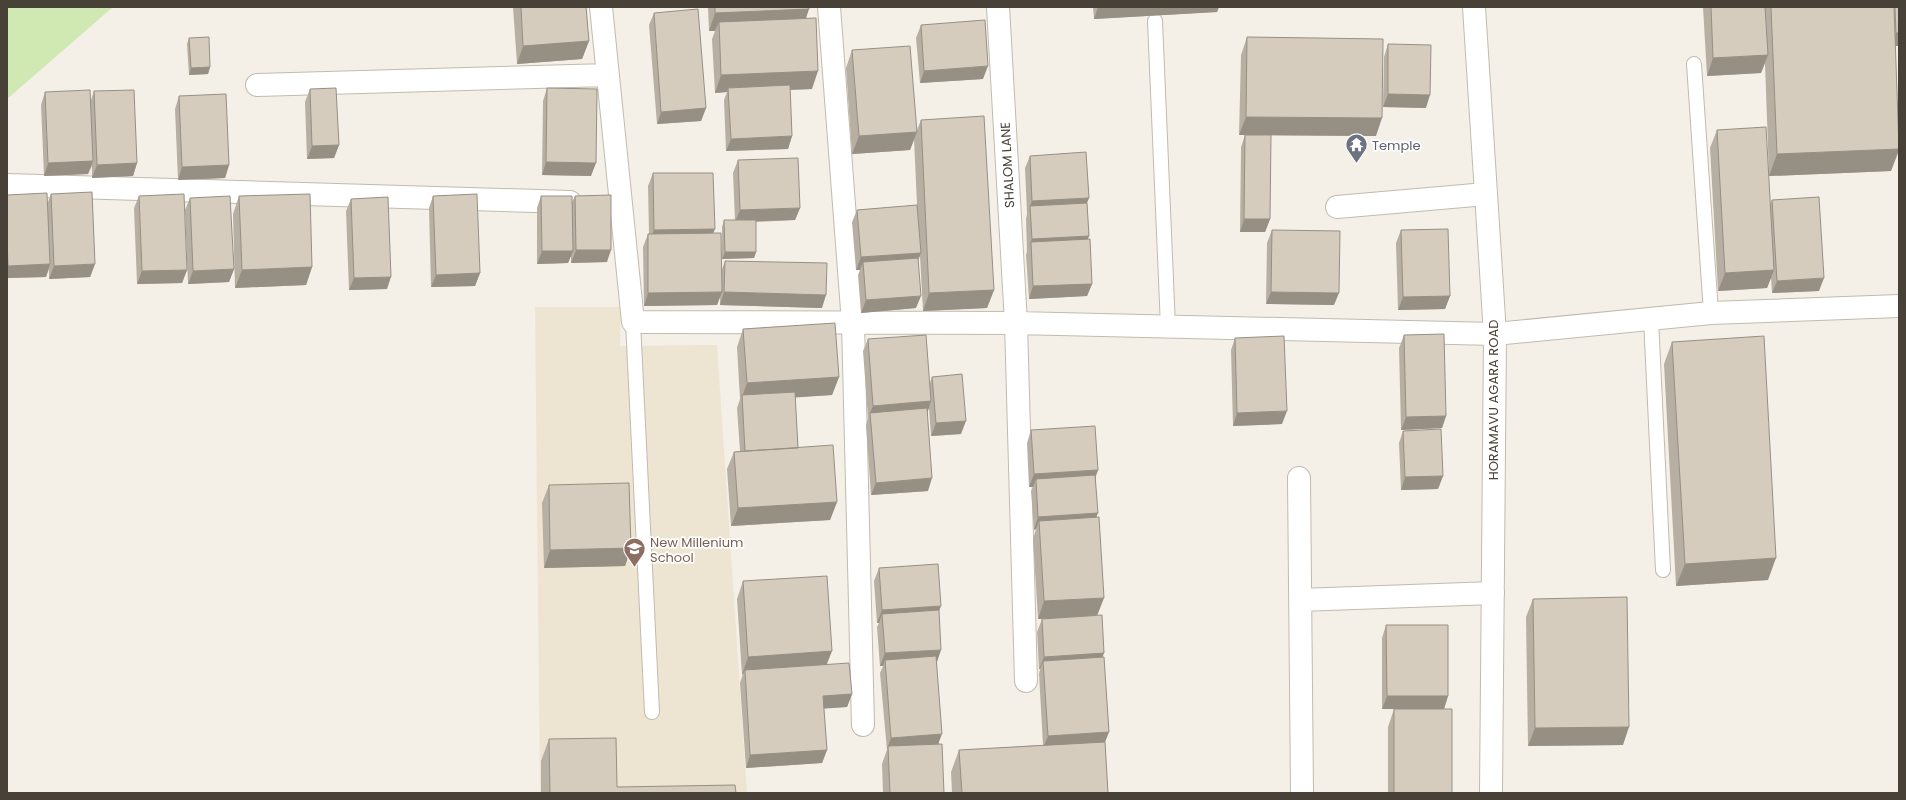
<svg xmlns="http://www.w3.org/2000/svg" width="1906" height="800" viewBox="0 0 1906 800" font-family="Poppins,sans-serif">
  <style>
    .education { fill: #ede5d2 }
    .green { fill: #d0e8b1 }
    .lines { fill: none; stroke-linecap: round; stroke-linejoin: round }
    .service-casing { stroke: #c2bbad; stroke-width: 16 }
    .minor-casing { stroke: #c2bbad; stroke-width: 24 }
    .tertiary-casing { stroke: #c2bbad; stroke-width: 24 }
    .service { stroke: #fff; stroke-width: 14 }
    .minor { stroke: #fff; stroke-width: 22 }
    .tertiary { stroke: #fff; stroke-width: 22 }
    .wall { fill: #b8afa3 }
    .shaded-wall { fill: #968f84 }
    .building { fill: #d6ccbd; stroke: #968f84 }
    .labels { text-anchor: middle; stroke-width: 3.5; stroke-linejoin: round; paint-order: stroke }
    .worship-label { font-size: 13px; fill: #5b616d; stroke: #fff; text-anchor: start }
    .street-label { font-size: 13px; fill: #474137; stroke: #fff }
    .education-label { font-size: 13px; fill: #785e54; stroke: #fff; text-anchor: start }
  </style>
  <rect width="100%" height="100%" fill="#f4f0e8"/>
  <!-- education -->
  <path class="education" d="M535,307H621L620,346L717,345L747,793H540Z"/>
  <!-- green -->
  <path class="green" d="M7,7H113L7,99Z"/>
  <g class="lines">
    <defs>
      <path id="service" d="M1155,21L1168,327
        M1694,64L1711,313
        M1651,319L1663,570
        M633,322L652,712"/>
      <path id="minor" d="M601,7L633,322L1016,323L1495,334L1711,313L1899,306
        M829,7L853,323L863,725
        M998,7L1016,323L1026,681
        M257,85L608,75
        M7,185L570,202
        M1337,207L1486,194
        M1299,478L1302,793
        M1300,600L1493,593"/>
      <path id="tertiary" d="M1474,7L1495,334L1491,793"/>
    </defs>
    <!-- service casing -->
    <use href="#service" class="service-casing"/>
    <!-- minor casing -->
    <use href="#minor" class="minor-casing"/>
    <!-- tertiary casing -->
    <use href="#tertiary" class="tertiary-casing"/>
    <!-- service -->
    <use href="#service" class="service"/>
    <!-- minor -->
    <use href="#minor" class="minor"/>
    <!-- tertiary -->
    <use href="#tertiary" class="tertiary"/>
  </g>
  <!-- wall -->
  <path class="wall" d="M513,7H586L589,41L582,59L517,64Z
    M708,7H809L806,18L812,89L790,90L792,136L788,149L726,151L724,100L727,92L715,93L712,39L715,31H709Z
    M1093,7H1219L1217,12L1094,19Z
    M1703,7H1899L1895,46L1899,151L1891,171L1769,176L1765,63L1761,73L1707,76Z
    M654,13L706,108L701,121L657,124L649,25Z
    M921,25L983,79L920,83L916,38Z
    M1247,37L1376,136L1251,135L1270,219L1265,232H1240L1241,147L1245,135H1239L1241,55Z
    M189,38L210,67L208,74L189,75L187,44Z
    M1388,44L1426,108L1383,107L1384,57Z
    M852,50L917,130L921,120L994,290L987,308L923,311L920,256L918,260L916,308L861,313L858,275L860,270H856L852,222L857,210L917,205L914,139L910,150L852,154L846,68Z
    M547,88L591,176L542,175L543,101Z
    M310,89L339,145L334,158L307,159L305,102Z
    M94,91L137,163L133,176L92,178V166L88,174L44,176L41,105L45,92L91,100Z
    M179,96L229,165L225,178L178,180L175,109Z
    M1717,130L1770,205L1772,200L1819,291L1772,293L1771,278L1767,288L1718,291L1710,148Z
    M1030,156L1087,203L1089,236L1087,240L1092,284L1087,296L1029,299L1026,255L1027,251L1026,219L1027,214L1025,168Z
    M738,160L800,208L795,220L756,222V252L754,258L722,259V227L724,220H735L733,173Z
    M653,173L713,233L721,272L725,261L822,308L720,305V297L717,305L644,306L643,247L648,234H649L648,186Z
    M51,194L95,264L90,277L49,279V269L46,277L7,278V195L48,202Z
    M139,196L187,270L182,283L137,284L134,208Z
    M239,196L312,267L306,285L235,288L233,214Z
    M433,196L480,273L475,286L431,287L429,208Z
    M541,196L572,202L575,196L607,262L571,263V256L568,263L537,264V208Z
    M190,198L234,269L229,282L188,284L185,210Z
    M351,199L387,289L349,290L346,211Z
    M1272,230L1334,305L1266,304L1267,243Z
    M1401,230L1450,296L1445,309L1398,310L1396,243Z
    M743,329L839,377L832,395L795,397L798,448L837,502L830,520L731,526L727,469L734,452L740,451L737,408L740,399L737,347Z
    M1404,335L1446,416L1442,428L1401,430L1399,348Z
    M1235,338L1282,424L1233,426L1231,350Z
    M868,339L930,383L932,377L961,434L931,436L929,408L927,413L928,491L871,495L866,425L868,418L863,351Z
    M1672,342L1768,580L1676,586L1664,364Z
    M1031,430L1098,470L1096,476L1097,616L1104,653L1102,657L1105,742L1108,793H952L951,772L959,750L1043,745L1039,674L1040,669H1039L1037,632L1042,619H1038L1033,539L1036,529L1034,530L1031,491L1033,487H1029L1027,443Z
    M1403,431L1443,476L1438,489L1401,490L1399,443Z
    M549,485L631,548L625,566L544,568L542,503Z
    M879,568L939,612L936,662L939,744L944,793H883L882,764L887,750L880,673L883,666H880L877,627L879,623H877L874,581Z
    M743,581L827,664L852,694L847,707L824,708L827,750L822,763L746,768L740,683L743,674L742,675L737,599Z
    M1533,599L1623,745L1528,746L1526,617Z
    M1386,625L1448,696L1444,709H1382V638Z
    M1394,709L1452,793H1388V727Z
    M549,739L617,787L736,793H541V761Z"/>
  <!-- shaded-wall -->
  <path class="shaded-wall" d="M1098,7H1219L1217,12L1094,19Z
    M809,9L803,27L719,22L715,31H709L715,13Z
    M1896,33H1899V46H1892Z
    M589,41L582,59L517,64L523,46Z
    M1768,55L1761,73L1707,76L1713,58Z
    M988,66L983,79L920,83L924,71Z
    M210,67L208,74L189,75L191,68Z
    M818,71L812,89L728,92V88L727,92L715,93L721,75Z
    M1388,94L1430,95L1426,108L1383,107Z
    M706,108L701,121L657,124L661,112Z
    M1246,117L1382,118L1376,136L1239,135Z
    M917,132L910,150L852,154L859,136Z
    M792,136L788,149L726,151L731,139Z
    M339,145L334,158L307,159L312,146Z
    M1899,149L1891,171L1769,176L1777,154Z
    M93,161L88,174L44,176L48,163Z
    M546,162L596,163L591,176L542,175Z
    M137,163L133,176L92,178L97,165Z
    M229,165L225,178L178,180L182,167Z
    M1089,198L1084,211L1030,206L1027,214L1032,201Z
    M800,208L795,220L735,222L740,210Z
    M1244,219H1270L1265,232H1240Z
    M715,229L710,241L649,242L654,230Z
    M1089,236L1084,248L1031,242L1027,251L1032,239Z
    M576,250H611L607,262L571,263Z
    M542,251H573L568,263L537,264Z
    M725,252H756L754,258L722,259Z
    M921,253L916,265L863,262L860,270H856L861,257Z
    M50,264L46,277L7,278V269L8,266Z
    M95,264L90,277L49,279L54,266Z
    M312,267L306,285L235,288L242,270Z
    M234,269L229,282L188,284L193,271Z
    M187,270L182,283L137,284L142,271Z
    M1774,270L1767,288L1718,291L1725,273Z
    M480,273L475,286L431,287L436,275Z
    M391,277L387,289L349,290L354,278Z
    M1824,278L1819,291L1772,293L1777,281Z
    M1092,284L1087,296L1029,299L1033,286Z
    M994,290L987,308L923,311L929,293Z
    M722,292L717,305L644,306L648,293Z
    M724,292L826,295L822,308L720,305Z
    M1271,292L1339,293L1334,305L1266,304Z
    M921,296L916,308L861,313L866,300Z
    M1450,296L1445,309L1398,310L1403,297Z
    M839,377L832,395L742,401V397L747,383Z
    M931,401L927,414L870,413L873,406Z
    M1287,411L1282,424L1233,426L1237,413Z
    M1446,416L1442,428L1401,430L1406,417Z
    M966,421L961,434L931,436L936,423Z
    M1098,470L1093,483L1036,479L1033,487H1029L1034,474Z
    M1443,476L1438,489L1401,490L1405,477Z
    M932,478L928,491L871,495L876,483Z
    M837,502L830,520L731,526L738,508Z
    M1098,513L1093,525L1039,521L1036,529L1034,530L1038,517Z
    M631,548L625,566L544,568L550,550Z
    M1776,558L1768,580L1676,586L1685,564Z
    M1104,598L1097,616L1038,619L1044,601Z
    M941,606L936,619L882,614L879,623H877L882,610Z
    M941,650L937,662L885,666V660L883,666H880L885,653Z
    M832,651L825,669L745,670L743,674L742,675L748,657Z
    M1104,653L1099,666L1043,661L1040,669H1039L1044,657Z
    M852,694L847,707L819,709L823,696Z
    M1387,696H1448L1444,709H1382Z
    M1629,727L1623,745L1528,746L1535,728Z
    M1109,732L1104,745L1043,748L1048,736Z
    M942,734L937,747L888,746L891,738Z
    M827,750L822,763L746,768L750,755Z"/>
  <!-- building -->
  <path class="building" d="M521,7H586L589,41L523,46Z
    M715,7H809V9L715,13Z
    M1711,7H1765L1768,55L1713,58Z
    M1771,7H1894L1899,149L1777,154Z
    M1895,7H1899V33H1896Z
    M698,9L706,108L661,112L654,13Z
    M816,18L818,71L721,75L719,22Z
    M985,20L988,66L924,71L921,25Z
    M209,37L210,67L191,68L189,38Z
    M1247,37L1383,39L1382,118L1246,117Z
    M1388,44L1431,45L1430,95L1388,94Z
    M910,46L917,132L859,136L852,50Z
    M790,85L792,136L731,139L728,88Z
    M336,88L339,145L312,146L310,89Z
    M547,88L597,89L596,163L546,162Z
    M90,90L93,161L48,163L45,92Z
    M134,90L137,163L97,165L94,91Z
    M226,94L229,165L182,167L179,96Z
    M984,116L994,290L929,293L921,120Z
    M1766,127L1774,270L1725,273L1717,130Z
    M1245,135H1271L1270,219H1244Z
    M1086,152L1089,198L1032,201L1030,156Z
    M798,158L800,208L740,210L738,160Z
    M653,173H713L715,229L654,230Z
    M92,192L95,264L54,266L51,194Z
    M47,193L50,264L8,266L7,238V195Z
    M184,194L187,270L142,271L139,196Z
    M310,194L312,267L242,270L239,196Z
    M477,194L480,273L436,275L433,196Z
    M611,195V250H576L575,196Z
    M230,196L234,269L193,271L190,198Z
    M541,196H572L573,251H542Z
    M388,197L391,277L354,278L351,199Z
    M1819,197L1824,278L1777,281L1772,200Z
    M1087,203L1089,236L1032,239L1030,206Z
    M917,205L921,253L861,257L857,210Z
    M724,220H756V252H725Z
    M1448,229L1450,296L1403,297L1401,230Z
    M1272,230L1340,231L1339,293L1271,292Z
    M721,233L722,292L648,293V234Z
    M1090,239L1092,284L1033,286L1031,242Z
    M918,258L921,296L866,300L863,262Z
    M725,261L827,263L826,295L724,292Z
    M835,323L839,377L747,383L743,329Z
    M1444,334L1446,416L1406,417L1404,335Z
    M926,335L931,401L873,406L868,339Z
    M1284,336L1287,411L1237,413L1235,338Z
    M1764,336L1776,558L1685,564L1672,342Z
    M962,374L966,421L936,423L932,377Z
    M795,392L798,448L745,451L742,395Z
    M927,408L932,478L876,483L870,413Z
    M1095,426L1098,470L1034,474L1031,430Z
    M1441,429L1443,476L1405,477L1403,431Z
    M833,445L837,502L738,508L734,452Z
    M1095,475L1098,513L1038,517L1036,479Z
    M629,483L631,548L550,550L549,485Z
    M1099,517L1104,598L1044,601L1039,521Z
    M938,564L941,606L882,610L879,568Z
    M827,576L832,651L748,657L743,581Z
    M1627,597L1629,727L1535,728L1533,599Z
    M939,610L941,650L885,653L882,614Z
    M1102,615L1104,653L1044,657L1042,619Z
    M1386,625H1448V696H1387Z
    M936,656L942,734L891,738L885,660Z
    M1104,657L1109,732L1048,736L1043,661Z
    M849,663L852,694L823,696L827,750L750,755L745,670Z
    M1394,709H1452V793H1394Z
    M616,738L617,787L735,785L736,793H550L549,739Z
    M1105,742L1108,793H962L959,750Z
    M942,744L944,793H890L888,746Z"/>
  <!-- icons -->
  <defs>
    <symbol id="temple-pin" viewBox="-11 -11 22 30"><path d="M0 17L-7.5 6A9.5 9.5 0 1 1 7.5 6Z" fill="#6b7280" stroke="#fff"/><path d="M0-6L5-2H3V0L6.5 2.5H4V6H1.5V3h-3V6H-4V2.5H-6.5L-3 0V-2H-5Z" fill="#fff"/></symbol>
    <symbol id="school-pin" viewBox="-11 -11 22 30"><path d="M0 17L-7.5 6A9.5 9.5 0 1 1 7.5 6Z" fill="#8d6e63" stroke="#fff"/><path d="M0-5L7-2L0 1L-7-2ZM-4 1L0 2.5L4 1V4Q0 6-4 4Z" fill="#fff"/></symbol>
  </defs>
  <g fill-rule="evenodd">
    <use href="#temple-pin" x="1344" y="132" width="25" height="34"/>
    <use href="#school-pin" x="622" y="536" width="25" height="34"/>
  </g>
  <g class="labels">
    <!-- worship labels -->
    <g class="worship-label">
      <text x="1372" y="150">Temple</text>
    </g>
    <!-- street labels -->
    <g class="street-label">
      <text transform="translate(1007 165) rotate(-93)" y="5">SHALOM LANE</text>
      <text transform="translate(1493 400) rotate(-90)" y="5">HORAMAVU AGARA ROAD</text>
    </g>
    <!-- education labels -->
    <g class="education-label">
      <text x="650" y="547">New Millenium<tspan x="650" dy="15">School</tspan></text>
    </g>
  </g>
  <!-- border -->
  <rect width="1906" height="800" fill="none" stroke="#474137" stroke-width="16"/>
</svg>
